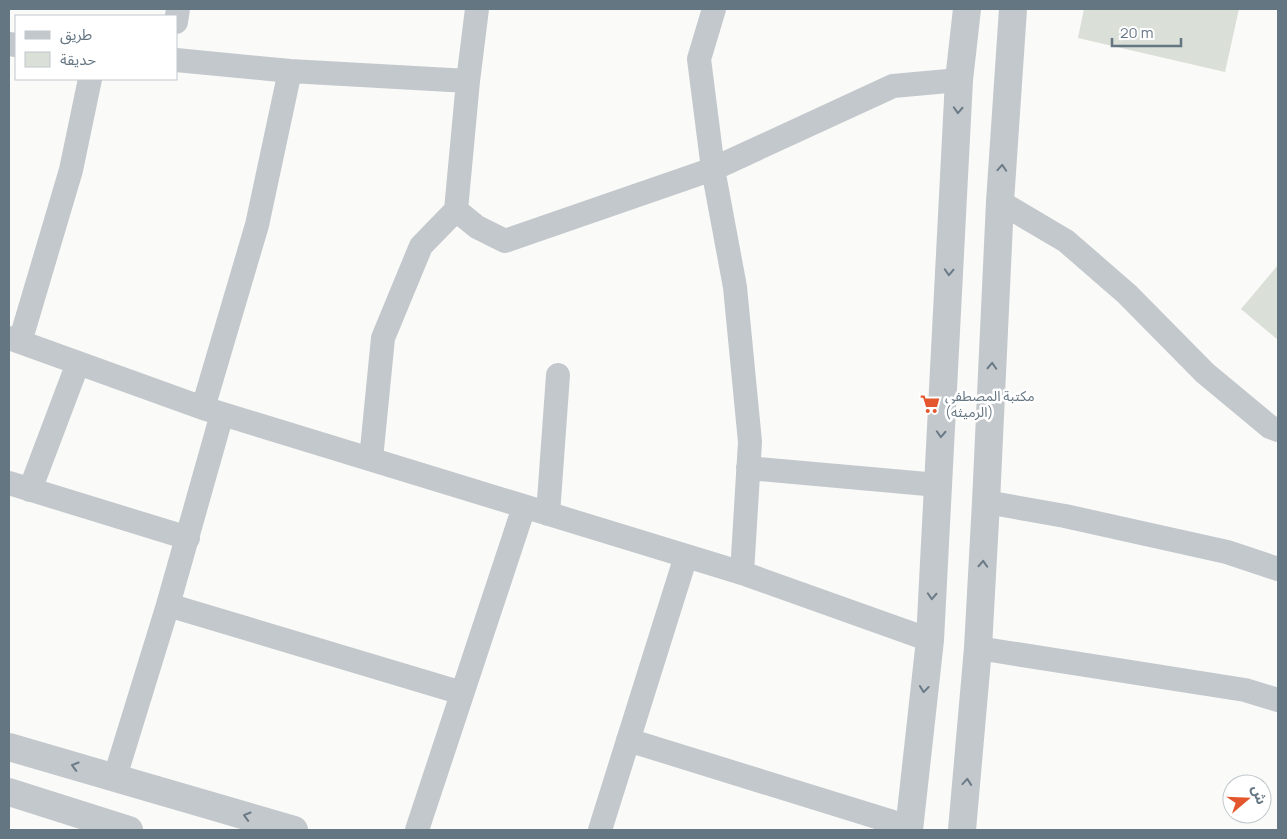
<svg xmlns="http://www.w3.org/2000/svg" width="1287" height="839" viewBox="0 0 1287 839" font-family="Manrope,'Noto Sans Arabic',sans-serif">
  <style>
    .green { fill: #dadfd7 }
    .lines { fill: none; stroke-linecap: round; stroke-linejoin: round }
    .minor { stroke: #c3c8cc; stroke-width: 24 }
    .tertiary { stroke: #c3c8cc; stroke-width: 28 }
    .oneway { stroke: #6a7a87 }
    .labels { text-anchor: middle; stroke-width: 5; stroke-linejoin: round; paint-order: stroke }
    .poi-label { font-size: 14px; fill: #657683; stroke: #fff; text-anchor: start }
  </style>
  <rect width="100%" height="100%" fill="#fafaf8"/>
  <!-- green -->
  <path class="green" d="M1084,9H1239L1225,72L1078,38Z
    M1278,265V340L1241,309Z"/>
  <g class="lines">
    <!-- minor -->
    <path class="minor" d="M714,9L699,59L713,169L735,287L750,442L742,573
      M176,22L178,9
      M9,44L16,45
      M176,60L290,71L468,81
      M1000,202L1066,241L1127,294L1205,373L1270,427L1278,430
      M456,210L477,227L505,241L713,169L893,86L959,80
      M9,338L203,408L742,573L930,640
      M20,342L71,170L90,79
      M203,408L257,225L290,71
      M371,459L383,338L421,246L456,210L468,81L477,9
      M748,468L938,485
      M9,483L188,538
      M30,490L78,363
      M986,502L1065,516L1227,552L1278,569
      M548,514L558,375
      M168,605L462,693
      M978,648L1245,690L1278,700
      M628,740L909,827
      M115,777L168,605L222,414
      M417,830L524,507
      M600,830L686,556"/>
    <!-- tertiary -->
    <path class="tertiary" d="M9,747L294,830
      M9,792L129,830
      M909,830L930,640L959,80L967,9
      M962,830L978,648L986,502L1000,202L1013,9"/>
  </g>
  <!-- one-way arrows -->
  <defs><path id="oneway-chevron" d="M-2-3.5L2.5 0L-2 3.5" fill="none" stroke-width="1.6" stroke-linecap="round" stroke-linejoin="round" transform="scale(1.25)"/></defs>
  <g class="oneway">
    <use href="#oneway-chevron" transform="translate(958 110) rotate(93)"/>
    <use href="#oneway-chevron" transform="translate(1002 168) rotate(-86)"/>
    <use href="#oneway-chevron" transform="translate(949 272) rotate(93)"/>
    <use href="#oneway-chevron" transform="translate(992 366) rotate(-87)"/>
    <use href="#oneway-chevron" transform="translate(941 434) rotate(93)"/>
    <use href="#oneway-chevron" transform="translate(983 564) rotate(-87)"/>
    <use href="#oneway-chevron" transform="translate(932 596) rotate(93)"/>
    <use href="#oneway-chevron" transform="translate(924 689) rotate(96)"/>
    <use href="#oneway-chevron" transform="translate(75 766) rotate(-164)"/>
    <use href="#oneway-chevron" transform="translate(967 782) rotate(-85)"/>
    <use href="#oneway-chevron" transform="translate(247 816) rotate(-164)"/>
  </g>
  <!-- icons -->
  <defs>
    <symbol id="supermarket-bare" viewBox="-9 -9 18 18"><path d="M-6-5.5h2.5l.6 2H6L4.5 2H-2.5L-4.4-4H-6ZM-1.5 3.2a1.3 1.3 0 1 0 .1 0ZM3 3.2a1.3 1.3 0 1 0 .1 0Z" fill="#e4572e" stroke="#fff" stroke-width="2.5" paint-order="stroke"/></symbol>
  </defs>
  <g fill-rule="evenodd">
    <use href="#supermarket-bare" x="916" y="390" width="28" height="28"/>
  </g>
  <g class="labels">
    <!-- poi labels -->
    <g class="poi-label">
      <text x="945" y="401">مكتبة المصطفى<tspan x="945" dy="16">(الرميثه)</tspan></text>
    </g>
  </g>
  <!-- border -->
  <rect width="1287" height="839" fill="none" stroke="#657683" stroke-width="20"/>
  <!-- legend -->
  <rect x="15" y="15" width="162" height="65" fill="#ffffff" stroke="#c1c8cd"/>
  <rect x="25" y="31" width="25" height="8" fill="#c3c8cc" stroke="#c1c8cd"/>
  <text x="60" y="40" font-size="15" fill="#657683">طريق</text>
  <rect x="25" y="52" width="25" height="15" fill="#dadfd7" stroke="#c1c8cd"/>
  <text x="60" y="65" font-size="15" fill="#657683">حديقة</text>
  <!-- north arrow -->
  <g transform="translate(1247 799) rotate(71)"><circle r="24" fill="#ffffff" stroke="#c1c8cd"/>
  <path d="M0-4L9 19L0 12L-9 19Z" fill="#e4572e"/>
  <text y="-8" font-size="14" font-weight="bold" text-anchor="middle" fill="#657683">ش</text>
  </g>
  <!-- scale -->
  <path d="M1112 38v8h69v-8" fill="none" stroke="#657683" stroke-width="2.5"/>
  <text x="1120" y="38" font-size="15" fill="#657683" stroke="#ffffff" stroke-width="4" paint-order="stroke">20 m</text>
</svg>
